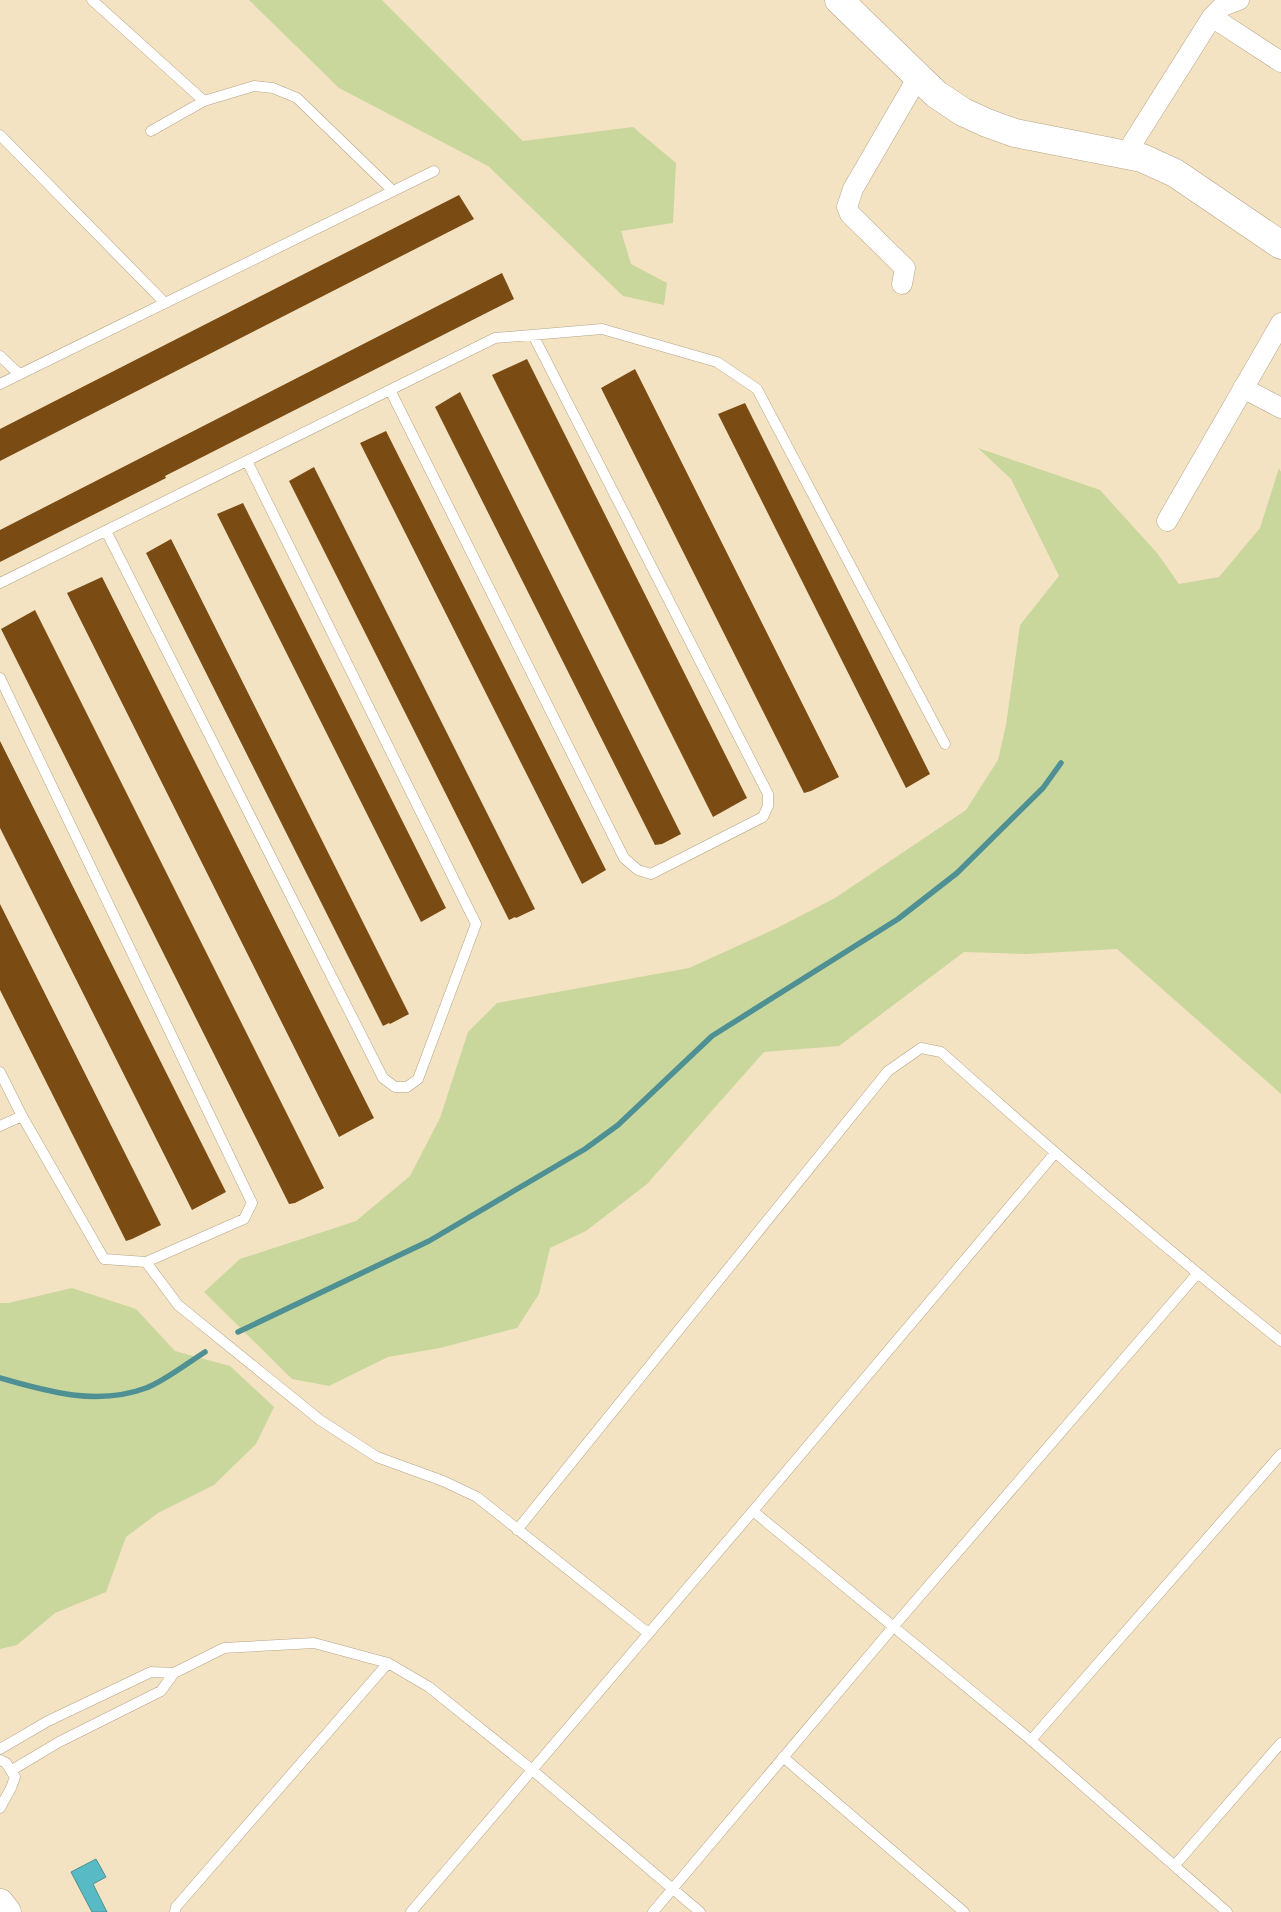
<svg xmlns="http://www.w3.org/2000/svg" width="1281" height="1912" viewBox="0 0 1281 1912" font-family="Lora,serif">
  <style>
    .green { fill: #c9d79c }
    .water { fill: #58bac4; stroke: #4e9093 }
    .lines { fill: none; stroke-linecap: round; stroke-linejoin: round }
    .stream { stroke: #4e9093; stroke-width: 5.5 }
    .building { fill: #7a4b13 }
    .lane-casing { stroke: #b5a486; stroke-width: 11 }
    .street-casing { stroke: #b5a486; stroke-width: 21 }
    .secondary-casing { stroke: #b5a486; stroke-width: 29 }
    .lane { stroke: #fff; stroke-width: 10 }
    .street { stroke: #fff; stroke-width: 20 }
    .secondary { stroke: #fff; stroke-width: 28 }
  </style>
  <rect width="100%" height="100%" fill="#f4e3c3"/>
  <!-- green -->
  <path class="green" d="M249,0H382L523,141L633,127L676,163L673,223L621,231L631,264L667,283L664,305L623,296L488,166L339,88Z
    M978,448L1100,490L1157,553L1179,584L1219,577L1260,528L1279,468L1281,472V1094L1117,949L1026,954L964,952L839,1046L764,1052L647,1184L586,1231L550,1248L539,1294L517,1328L440,1348L388,1357L329,1386L292,1379L204,1292L240,1259L356,1221L410,1176L440,1118L468,1032L497,1003L689,968L777,928L835,898L966,810L998,760L1006,725L1020,625L1059,576L1011,479Z
    M72,1288L136,1309L175,1351L230,1366L274,1407L256,1444L214,1485L158,1513L126,1537L106,1592L55,1613L17,1645L0,1649V1303H8Z"/>
  <!-- water -->
  <path class="water" d="M96,1859L106,1877L93,1884L107,1912H92L71,1872Z"/>
  <g class="lines">
    <!-- stream -->
    <path class="stream" d="M238,1332L429,1241L585,1149L618,1125L712,1036L898,919L957,873L1043,788L1061,763
      M0,1378C48,1392 98,1406 146,1388C163,1382 189,1362 205,1352"/>
  </g>
  <!-- building -->
  <path class="building" d="M459,195L474,219L0,461V429Z
    M502,273L514,299L165,476L166,478L0,562V530Z
    M527,359L747,798L713,817L492,375Z
    M635,369L839,777L811,791L804,793L601,388Z
    M460,392L681,834L662,844L655,845L435,407Z
    M745,403L930,774L906,788L718,414Z
    M386,431L606,870L582,884L360,443Z
    M314,467L535,909L516,918L515,917L509,920L289,481Z
    M243,503L446,908L421,922L217,514Z
    M171,539L409,1014L390,1024L389,1023L383,1026L146,553Z
    M102,577L374,1118L339,1137L67,593Z
    M35,610L324,1188L295,1203L289,1204L1,629Z
    M0,741L226,1192L192,1210L0,828Z
    M0,904L161,1225L132,1239L126,1241L0,990Z"/>
  <g class="lines">
    <defs>
      <path id="lane" d="M92,0L204,101
        M151,131L204,101L254,86L273,88L297,98L393,191
        M0,135L165,303
        M0,356L19,374
        M0,384L434,171
        M390,390L624,858L638,870L651,874L763,817L768,806V794L533,335
        M106,531L383,1078L395,1087H407L418,1079L476,924L247,461
        M0,583L495,338L602,329L717,362L757,389L945,744
        M0,678L252,1203L244,1219L146,1262L104,1259L22,1116L0,1072
        M0,1126L22,1116
        M146,1262L178,1305L320,1420L377,1457L443,1481L477,1497L648,1633
        M753,1511L1031,1740L1227,1912
        M517,1530L888,1071L921,1048L941,1052C1052,1151 1165,1248 1281,1341
        M1031,1740L1281,1454
        M0,1749L48,1721L151,1672L174,1673
        M783,1757L964,1912
        M0,1760L6,1763L15,1777L11,1788L0,1808
        M12,1770L59,1742L161,1691L174,1673L224,1648L314,1643L388,1663L429,1687L531,1769L700,1912
        M1175,1865L1281,1743
        M175,1912L176,1907L388,1663
        M411,1912L753,1511L1055,1153
        M653,1912L894,1626L1197,1274"/>
      <path id="street" d="M1212,17L1281,62
        M1125,155L1212,17L1223,6L1239,0
        M902,284L905,268L850,214L847,207L853,189L918,77
        M1243,388L1281,408
        M1167,521L1281,323"/>
      <path id="secondary" d="M839,0L936,94L963,112L987,123L1015,133L1142,158L1175,173L1281,245
        M0,1903L7,1912"/>
    </defs>
    <!-- lane casing -->
    <use href="#lane" class="lane-casing"/>
    <!-- street casing -->
    <use href="#street" class="street-casing"/>
    <!-- secondary casing -->
    <use href="#secondary" class="secondary-casing"/>
    <!-- lane -->
    <use href="#lane" class="lane"/>
    <!-- street -->
    <use href="#street" class="street"/>
    <!-- secondary -->
    <use href="#secondary" class="secondary"/>
  </g>
</svg>
